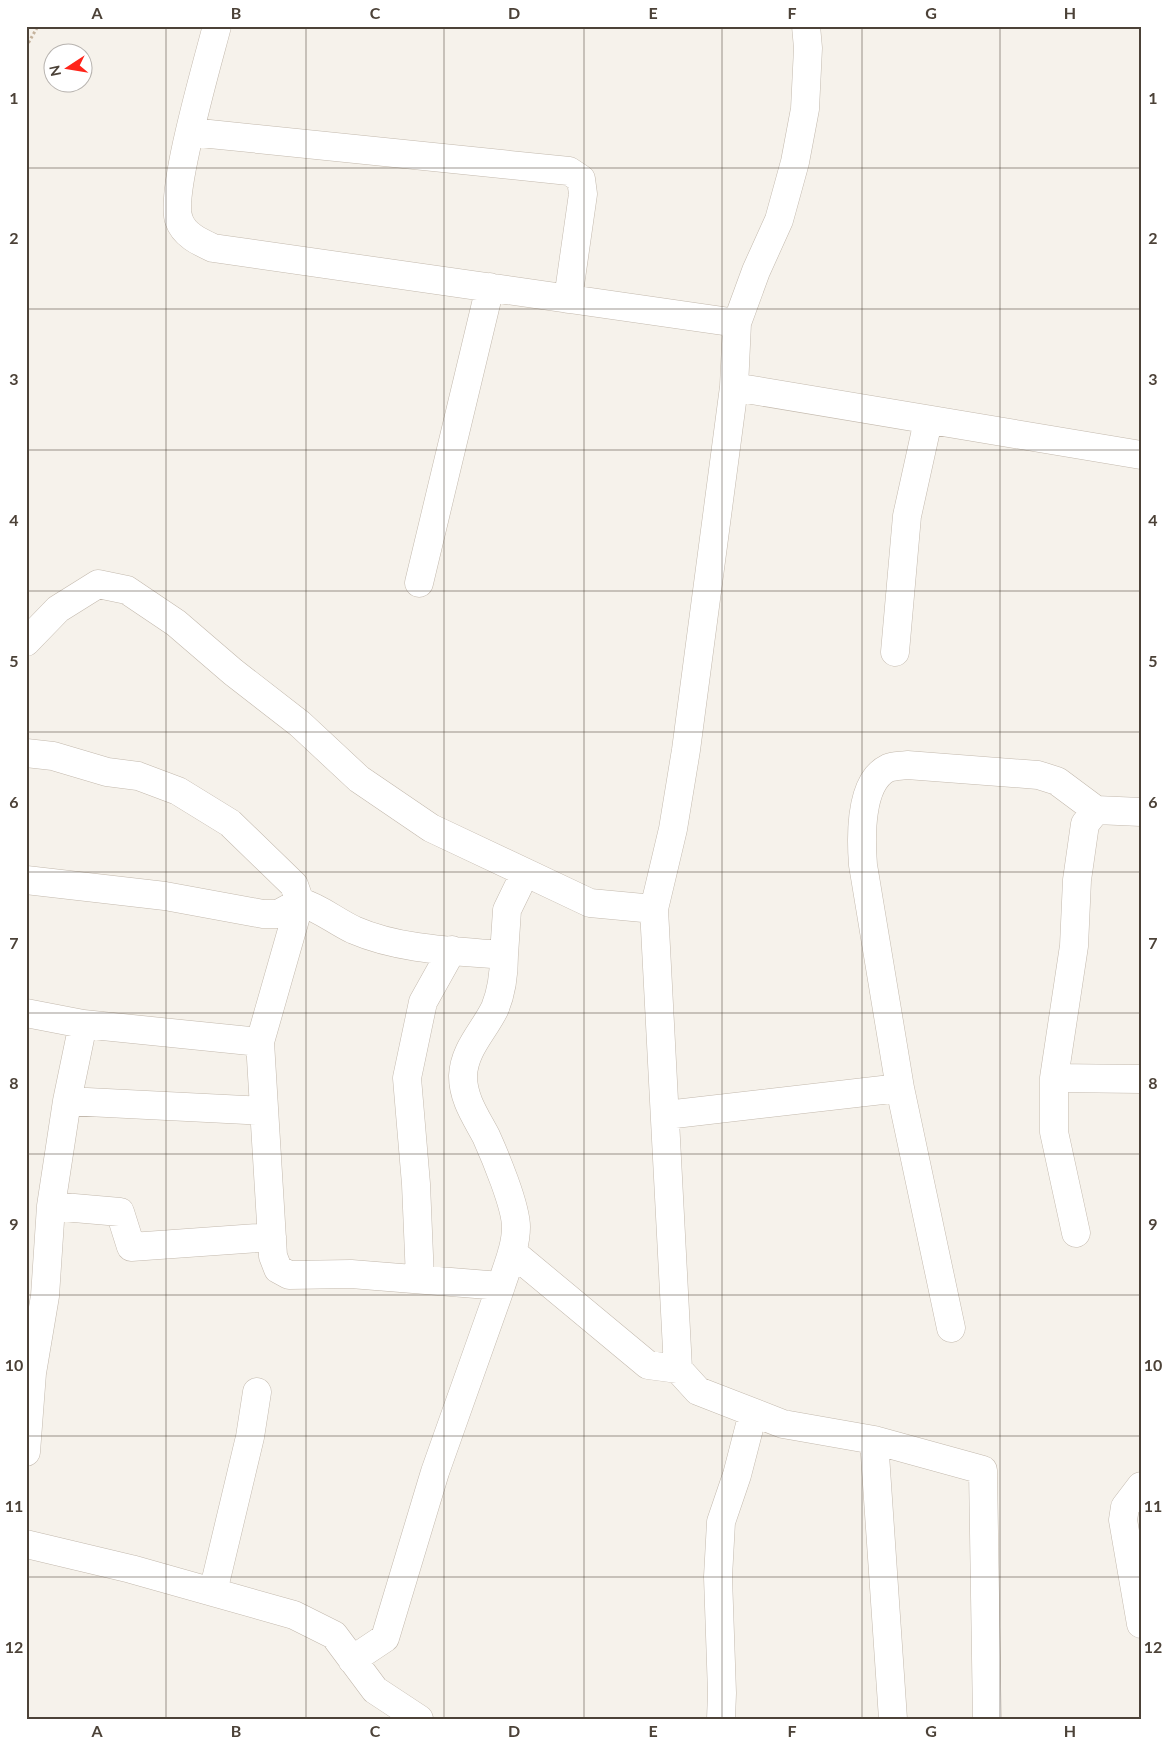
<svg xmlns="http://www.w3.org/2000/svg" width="1167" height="1745" viewBox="0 0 1167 1745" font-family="Lato,sans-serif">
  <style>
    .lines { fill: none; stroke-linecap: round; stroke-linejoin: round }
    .minor-casing { stroke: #c3b9ad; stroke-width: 29 }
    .path { stroke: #c5b39d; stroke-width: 3; stroke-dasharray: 2.5 2.5; stroke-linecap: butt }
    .minor { stroke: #fff; stroke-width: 28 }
    .grid { fill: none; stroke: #4c4238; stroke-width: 1; stroke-opacity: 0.55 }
    .neatline { fill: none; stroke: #4c4238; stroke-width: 2 }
    .grid-label { font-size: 16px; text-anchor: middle; font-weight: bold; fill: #4c4238 }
  </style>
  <rect width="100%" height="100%" fill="#f6f2eb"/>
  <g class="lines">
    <defs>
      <path id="minor" d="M217,26C208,61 169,194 179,220C184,235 200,242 213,248L737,323
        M806,26L808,48L805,109L795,162L779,220L756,271L737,323L734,387L686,750L673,829L654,909L678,1369L698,1391L783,1424L874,1440L983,1470L987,1719
        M190,132L569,171L581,179L583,194L568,299
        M734,387L1141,455
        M419,583L490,287
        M26,642L58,609L98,584L127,590L176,623L233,672L300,724L359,779L431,828L590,903L654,909
        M895,652L907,516L928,421
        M26,753L53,756L107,772L138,776L178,791L230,823L294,885L300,902L260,1042L83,1024
        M26,880L165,896L263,914H278L300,902C320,908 335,921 354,930C400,950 455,951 504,955L507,910L525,873
        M26,1013L83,1024L67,1101L51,1206L45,1296L32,1373L26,1452
        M260,1042L273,1256L278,1269L289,1275L351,1274L501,1286L435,1472L385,1638L352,1660
        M1054,1078L1141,1079
        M900,1088L951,1328
        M67,1101L264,1111
        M666,1115L900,1088L863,865C861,839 859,782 888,768C893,766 901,766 907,765L1038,775L1057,781L1096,810
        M51,1206L120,1212L131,1247L272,1237
        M1076,1233L1054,1132V1078L1074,946L1077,880L1085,824L1096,810L1141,812
        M512,1252L648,1365L678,1369
        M420,1279L416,1184L407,1078L423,1002L452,950
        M501,1286C507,1267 516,1247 516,1227C516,1206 495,1156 486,1136C476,1117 463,1099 463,1076C464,1049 484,1031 495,1008C502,991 504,973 504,955
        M874,1440L893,1719
        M1141,1486L1125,1507L1123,1520L1141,1624
        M26,1544L131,1569L294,1615L334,1635L375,1690L419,1719
        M213,1592L250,1437L257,1392
        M721,1719L722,1693L718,1577L721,1522L737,1475L753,1413"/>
    </defs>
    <!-- minor casing -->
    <use href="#minor" class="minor-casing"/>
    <!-- path -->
    <path class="path" d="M26,47L38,26"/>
    <!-- minor -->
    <use href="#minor" class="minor"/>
  </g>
  <!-- grid -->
  <path class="grid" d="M166,26V1719M306,26V1719M444,26V1719M584,26V1719M722,26V1719M862,26V1719M1000,26V1719M26,168H1141M26,309H1141M26,450H1141M26,591H1141M26,732H1141M26,872H1141M26,1013H1141M26,1154H1141M26,1295H1141M26,1436H1141M26,1577H1141"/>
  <!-- border -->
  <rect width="1167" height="1745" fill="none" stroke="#ffffff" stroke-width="55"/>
  <!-- north arrow -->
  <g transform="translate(68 68) rotate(258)"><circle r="24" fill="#ffffff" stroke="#b7b3af"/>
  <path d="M0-4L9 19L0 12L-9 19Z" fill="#ff241a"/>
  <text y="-8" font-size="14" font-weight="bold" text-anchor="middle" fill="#4c4238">N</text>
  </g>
  <rect x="28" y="28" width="1112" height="1690" class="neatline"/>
  <g class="grid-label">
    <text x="97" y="19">A</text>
    <text x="236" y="19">B</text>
    <text x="375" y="19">C</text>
    <text x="514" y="19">D</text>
    <text x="653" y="19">E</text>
    <text x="792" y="19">F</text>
    <text x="931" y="19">G</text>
    <text x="1070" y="19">H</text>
    <text x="14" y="104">1</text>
    <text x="1153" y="104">1</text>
    <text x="14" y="244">2</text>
    <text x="1153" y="244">2</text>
    <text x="14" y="385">3</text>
    <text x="1153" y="385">3</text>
    <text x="14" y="526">4</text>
    <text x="1153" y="526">4</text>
    <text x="14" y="667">5</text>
    <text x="1153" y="667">5</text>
    <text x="14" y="808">6</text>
    <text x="1153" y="808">6</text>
    <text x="14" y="949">7</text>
    <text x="1153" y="949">7</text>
    <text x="14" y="1089">8</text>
    <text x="1153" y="1089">8</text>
    <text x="14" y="1230">9</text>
    <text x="1153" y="1230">9</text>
    <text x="14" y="1371">10</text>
    <text x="1153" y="1371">10</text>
    <text x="14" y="1512">11</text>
    <text x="1153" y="1512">11</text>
    <text x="14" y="1653">12</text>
    <text x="1153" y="1653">12</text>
    <text x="97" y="1737">A</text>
    <text x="236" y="1737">B</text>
    <text x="375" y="1737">C</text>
    <text x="514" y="1737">D</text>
    <text x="653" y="1737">E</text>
    <text x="792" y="1737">F</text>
    <text x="931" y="1737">G</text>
    <text x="1070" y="1737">H</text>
  </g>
</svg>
